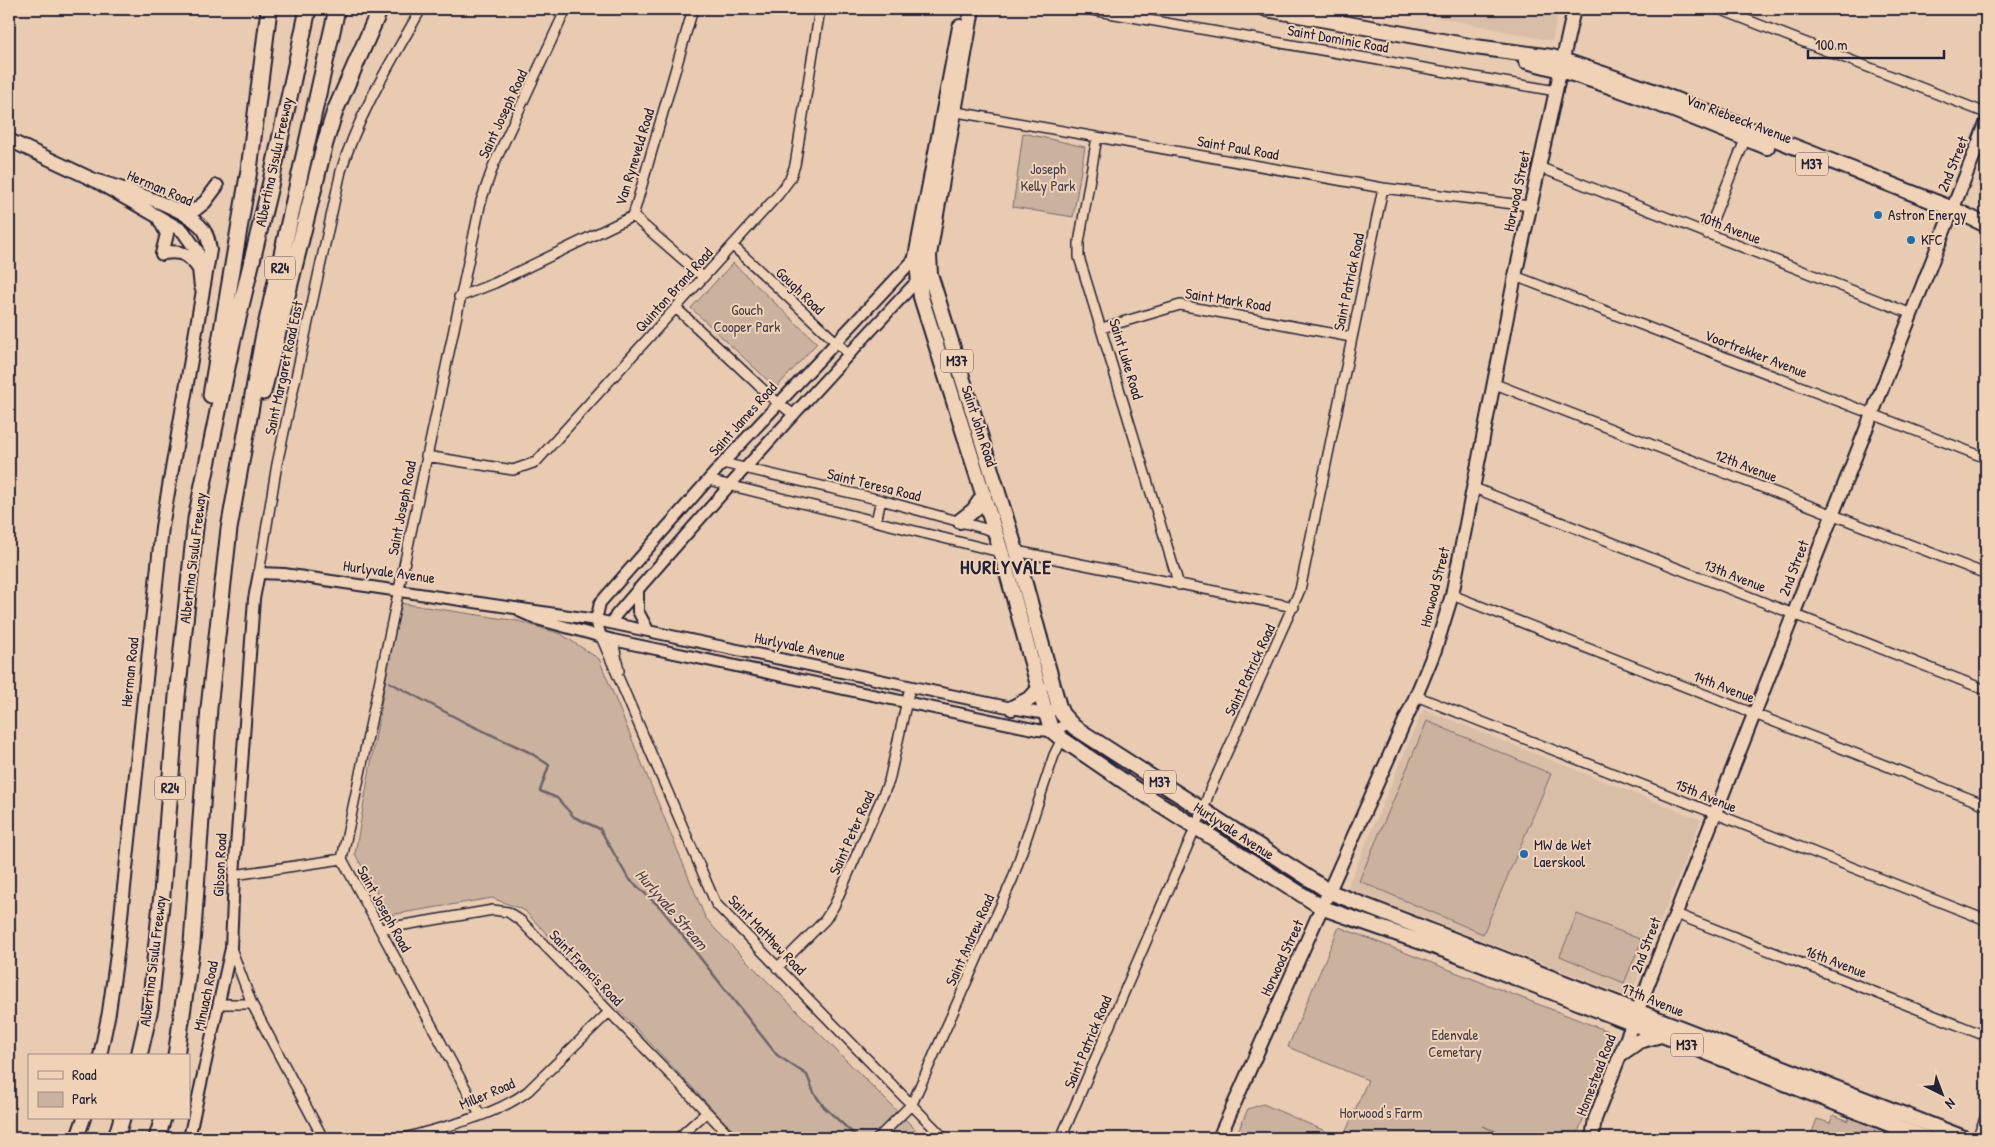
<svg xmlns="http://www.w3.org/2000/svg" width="1995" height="1147" viewBox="0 0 1995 1147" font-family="'Patrick Hand',sans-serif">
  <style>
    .built { fill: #d8bea7 }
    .green { fill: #cab29f; stroke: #766a6d }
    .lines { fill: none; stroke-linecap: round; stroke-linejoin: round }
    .stream { stroke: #6e6369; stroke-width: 2.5 }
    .minor-casing { stroke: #22223b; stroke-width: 12 }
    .tertiary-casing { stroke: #22223b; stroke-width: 14 }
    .secondary-casing { stroke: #22223b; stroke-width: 16 }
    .primary-casing { stroke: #22223b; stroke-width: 18 }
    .motorway-casing { stroke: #22223b; stroke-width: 19 }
    .minor { stroke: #f0d2b6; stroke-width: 9 }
    .tertiary { stroke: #f0d2b6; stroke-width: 10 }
    .secondary { stroke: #f0d2b6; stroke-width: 12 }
    .primary { stroke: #f0d2b6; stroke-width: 14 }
    .motorway { stroke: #f0d2b6; stroke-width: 15 }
    .poi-dot { fill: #1f6fb2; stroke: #f0d2b6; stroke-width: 2 }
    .labels { text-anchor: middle; stroke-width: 4; stroke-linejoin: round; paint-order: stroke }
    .shield { fill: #f0d2b6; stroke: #605760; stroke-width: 1 }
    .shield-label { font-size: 14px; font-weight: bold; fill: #22223b }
    .street-label { font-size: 15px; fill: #22223b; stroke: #f0d2b6 }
    .park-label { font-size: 15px; fill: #443f4f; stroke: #f0d2b6 }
    .poi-label { font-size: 15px; fill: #22223b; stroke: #f0d2b6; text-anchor: start }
    .water-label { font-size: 16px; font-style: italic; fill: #484352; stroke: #f0d2b6 }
    .district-label { font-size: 20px; font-weight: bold; letter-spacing: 1px; fill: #22223b; stroke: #f0d2b6 }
  </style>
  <rect width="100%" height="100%" fill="#e8cbb1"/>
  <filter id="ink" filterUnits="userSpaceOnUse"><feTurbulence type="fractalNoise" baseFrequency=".02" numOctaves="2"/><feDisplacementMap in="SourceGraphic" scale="10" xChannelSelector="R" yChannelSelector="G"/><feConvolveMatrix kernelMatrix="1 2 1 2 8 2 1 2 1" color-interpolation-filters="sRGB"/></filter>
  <g filter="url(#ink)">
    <!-- built -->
    <path class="built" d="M1400,9H1559L1552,41Z
      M1423,709L1701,820L1630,997L1347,888Z"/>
    <!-- green -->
    <path class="green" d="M1023,133L1085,147L1073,217L1013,207Z
      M733,263L817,343L776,388L691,308Z
      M399,603L518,621L561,634L599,659L705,917L716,930L924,1138H740L524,910L492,898L390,915L355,854Z
      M1427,721L1551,774L1483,934L1359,881Z
      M1577,914L1642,940L1624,983L1560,956Z
      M1339,927L1615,1034L1576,1138H1515L1482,1126L1512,1138H1343L1368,1080L1288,1047Z
      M1263,1104L1341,1138H1235L1248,1109Z
      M1848,1113L1912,1138H1810L1817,1119L1830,1123L1833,1115L1849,1121Z"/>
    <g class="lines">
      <!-- stream -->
      <path class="stream" d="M389,682L466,723L529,752L549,765L540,791L557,798L574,817L600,829L628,878L660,907L777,1055L807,1075L814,1093L824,1107L857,1137"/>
      <defs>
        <path id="minor" d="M1086,9L1556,91
          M1719,9L1986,113
          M951,111L1383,188L1530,206
          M1097,137L1079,243V257L1179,585
          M1539,167L1912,314
          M633,216L703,277
          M1707,234L1747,135
          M733,246L849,354
          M1515,276L1986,458
          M459,297L495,283L633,216L693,9
          M676,308L771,397L794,415
          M1102,328L1180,305L1351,337
          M1495,384L1986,574
          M426,456L513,470L536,462L778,195L790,179L795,165L820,9
          M723,463L881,500L997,532
          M708,480L1004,553
          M1474,488L1986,690
          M876,521L881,500
          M1016,551L1294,607
          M259,573L277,464L341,171C359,113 391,62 421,9
          M1452,595L1986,805
          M601,637L716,904L944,1138
          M613,640L619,671
          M1416,696L1986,920
          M234,875L342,859
          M1676,914L1986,1036
          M380,929L493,910L508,912L521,921L732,1138
          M231,948L252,1004L323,1138
          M777,968L825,920L834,906L889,781L910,687
          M220,1004H252
          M480,1115L342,859L481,201L494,164L566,9
          M405,1138C445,1126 494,1117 528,1091L609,1012
          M678,1138L707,1112
          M878,1138L912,1104L929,1066L1013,878L1054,755L1062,739
          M1061,1138L1203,810L1210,790L1300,590L1383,188
          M1977,1138L1986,1116"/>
        <path id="tertiary" d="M638,589V611L648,630
          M521,612L537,619L613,640L1038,730L1052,731L1070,723
          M612,623L616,615C714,501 815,390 918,280L923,278
          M601,637L596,620L600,603L723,463L916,257L921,256
          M189,1138L231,948L234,875L254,599L259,573L284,574L596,620L1012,708L1046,714L1059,707"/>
        <path id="secondary" d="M9,140L94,180L183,231L197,251L201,287
          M94,180C121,188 186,207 203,229C208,235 209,243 210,250L162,527L117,954L109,1012L100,1056
          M178,210H195L205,202L217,186
          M158,217L167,234L162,254
          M164,253C182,250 189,255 199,269
          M77,1138L84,1118
          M1219,1138L1416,696L1435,650L1452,595L1515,276L1574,9
          M1592,1138L1595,1119L1986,124"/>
        <path id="primary" d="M972,9L939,197L929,255L930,274L1014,544L1059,707L1062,714L1074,727L1330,892L1964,1138
          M1266,9L1475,47L1552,57L1574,64L1653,91L1953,209L1986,225
          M960,27L916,257L921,297L1001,551L1046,714L1052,731L1062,739L1125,782L1323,908L1450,952L1925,1138
          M1526,61C1608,81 1688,116 1767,147
          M960,521L974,510L984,495
          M1012,708L1031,698L1040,688
          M1622,1053L1639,1041L1661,1035"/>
        <path id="motorway" d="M263,392L325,143L335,111L380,9
          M211,395L249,170L269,9
          M139,1056L150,1008L162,894L177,696L196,519L232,343L270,186L308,9
          M176,1056L192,944L209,708L229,529L263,339L337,9
          M116,1138L122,1118
          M157,1138L163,1118"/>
      </defs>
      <!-- minor casing -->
      <use href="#minor" class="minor-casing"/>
      <!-- tertiary casing -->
      <use href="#tertiary" class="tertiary-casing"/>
      <!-- secondary casing -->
      <use href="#secondary" class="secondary-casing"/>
      <!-- primary casing -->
      <use href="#primary" class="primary-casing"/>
      <!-- motorway casing -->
      <use href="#motorway" class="motorway-casing"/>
      <!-- minor -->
      <use href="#minor" class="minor"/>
      <!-- tertiary -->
      <use href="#tertiary" class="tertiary"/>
      <!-- secondary -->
      <use href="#secondary" class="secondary"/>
      <!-- primary -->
      <use href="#primary" class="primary"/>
      <!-- motorway -->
      <use href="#motorway" class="motorway"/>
    </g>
  </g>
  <!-- markers -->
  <g class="poi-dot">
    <circle cx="1878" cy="215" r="5"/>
    <circle cx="1911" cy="240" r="5"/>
    <circle cx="1524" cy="854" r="5"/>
  </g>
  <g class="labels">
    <!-- shield labels -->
    <g class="shield">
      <rect x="1796" y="152.5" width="32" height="23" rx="4"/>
      <rect x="265" y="256.5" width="30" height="23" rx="4"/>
      <rect x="941" y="349.5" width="32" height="23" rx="4"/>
      <rect x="1144" y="770.5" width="32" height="23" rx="4"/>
      <rect x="155" y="776.5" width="30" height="23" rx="4"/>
      <rect x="1671" y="1033.5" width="32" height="23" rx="4"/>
    </g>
    <g class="shield-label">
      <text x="1812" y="169">M37</text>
      <text x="280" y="273">R24</text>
      <text x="957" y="366">M37</text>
      <text x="1160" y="787">M37</text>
      <text x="170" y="793">R24</text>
      <text x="1687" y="1050">M37</text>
    </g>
    <!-- street labels -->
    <g class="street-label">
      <text transform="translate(1338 39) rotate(10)" y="5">Saint Dominic Road</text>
      <text transform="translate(503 114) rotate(-65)" y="5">Saint Joseph Road</text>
      <text transform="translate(1739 119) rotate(21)" y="5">Van Riebeeck Avenue</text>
      <text transform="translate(1238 148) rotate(10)" y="5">Saint Paul Road</text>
      <text transform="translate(635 157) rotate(-73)" y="5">Van Ryneveld Road</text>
      <text transform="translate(274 162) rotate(-78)" y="5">Albertina Sisulu Freeway</text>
      <text transform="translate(1953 164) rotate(-68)" y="5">2nd Street</text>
      <text transform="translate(160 188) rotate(23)" y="5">Herman Road</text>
      <text transform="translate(1517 191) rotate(-78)" y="5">Horwood Street</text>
      <text transform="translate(1730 228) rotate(21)" y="5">10th Avenue</text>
      <text transform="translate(1349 282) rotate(-78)" y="5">Saint Patrick Road</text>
      <text transform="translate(674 290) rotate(-48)" y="5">Quinton Brand Road</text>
      <text transform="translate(800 291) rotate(44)" y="5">Gough Road</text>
      <text transform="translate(1228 300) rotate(9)" y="5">Saint Mark Road</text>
      <text transform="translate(1756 354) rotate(21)" y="5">Voortrekker Avenue</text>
      <text transform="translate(1126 359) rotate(73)" y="5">Saint Luke Road</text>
      <text transform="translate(284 368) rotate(-78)" y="5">Saint Margaret Road East</text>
      <text transform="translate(743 419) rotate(-48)" y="5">Saint James Road</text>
      <text transform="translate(979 426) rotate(72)" y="5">Saint John Road</text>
      <text transform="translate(1746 466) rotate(21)" y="5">12th Avenue</text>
      <text transform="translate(874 485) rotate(14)" y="5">Saint Teresa Road</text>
      <text transform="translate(402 508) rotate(-79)" y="5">Saint Joseph Road</text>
      <text transform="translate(193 558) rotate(-83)" y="5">Albertina Sisulu Freeway</text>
      <text transform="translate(1794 568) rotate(-69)" y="5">2nd Street</text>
      <text transform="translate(389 572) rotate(8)" y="5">Hurlyvale Avenue</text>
      <text transform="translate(1735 576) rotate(21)" y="5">13th Avenue</text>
      <text transform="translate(1435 587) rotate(-76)" y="5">Horwood Street</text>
      <text transform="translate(800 647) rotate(12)" y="5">Hurlyvale Avenue</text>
      <text transform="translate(1250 670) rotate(-65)" y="5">Saint Patrick Road</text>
      <text transform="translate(130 672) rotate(-84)" y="5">Herman Road</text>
      <text transform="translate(1724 687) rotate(21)" y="5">14th Avenue</text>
      <text transform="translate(1706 796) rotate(22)" y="5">15th Avenue</text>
      <text transform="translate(1234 831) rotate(33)" y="5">Hurlyvale Avenue</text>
      <text transform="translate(852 833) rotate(-66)" y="5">Saint Peter Road</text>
      <text transform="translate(220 865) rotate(-87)" y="5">Gibson Road</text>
      <text transform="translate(384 909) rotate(61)" y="5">Saint Joseph Road</text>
      <text transform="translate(767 935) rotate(46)" y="5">Saint Matthew Road</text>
      <text transform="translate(970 940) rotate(-66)" y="5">Saint Andrew Road</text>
      <text transform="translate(1646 945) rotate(-69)" y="5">2nd Street</text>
      <text transform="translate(1282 958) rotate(-65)" y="5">Horwood Street</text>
      <text transform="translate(153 961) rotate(-83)" y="5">Albertina Sisulu Freeway</text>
      <text transform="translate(1836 962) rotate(21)" y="5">16th Avenue</text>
      <text transform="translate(586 968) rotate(46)" y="5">Saint Francis Road</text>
      <text transform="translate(206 996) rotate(-78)" y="5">Minuach Road</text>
      <text transform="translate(1653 1000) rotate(22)" y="5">17th Avenue</text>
      <text transform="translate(1088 1042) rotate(-67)" y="5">Saint Patrick Road</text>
      <text transform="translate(1596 1075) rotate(-69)" y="5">Homestead Road</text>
      <text transform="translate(487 1094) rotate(-23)" y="5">Miller Road</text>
    </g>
    <!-- park labels -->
    <g class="park-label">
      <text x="1048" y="174">Joseph<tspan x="1048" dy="17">Kelly Park</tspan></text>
      <text x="747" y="315">Gouch<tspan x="747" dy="17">Cooper Park</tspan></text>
      <text x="1455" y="1040">Edenvale<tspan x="1455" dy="17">Cemetary</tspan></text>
      <text x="1381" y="1118">Horwood's Farm</text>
    </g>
    <!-- poi labels -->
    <g class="poi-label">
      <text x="1888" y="220">Astron Energy</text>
      <text x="1921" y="245">KFC</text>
      <text x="1534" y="850">MW de Wet<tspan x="1534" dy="17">Laerskool</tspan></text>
    </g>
    <!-- water labels -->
    <g class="water-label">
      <text transform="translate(672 909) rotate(49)" y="6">Hurlyvale Stream</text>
    </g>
    <!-- district labels -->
    <g class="district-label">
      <text x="1006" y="574">HURLYVALE</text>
    </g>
  </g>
  <!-- margin -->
  <rect width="1995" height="1147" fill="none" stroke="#f0d2b6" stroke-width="30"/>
  <rect x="15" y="15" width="1965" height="1117" fill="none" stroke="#22223b" stroke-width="2" filter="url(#ink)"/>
  <!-- legend -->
  <rect x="28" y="1054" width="162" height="65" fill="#f0d2b6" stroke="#9e8c85"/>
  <rect x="38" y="1071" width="25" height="8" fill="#f0d2b6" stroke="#9e8c85"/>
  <text x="72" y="1080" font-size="15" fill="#22223b">Road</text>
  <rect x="38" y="1092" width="25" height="15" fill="#cab29f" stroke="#9e8c85"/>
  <text x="72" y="1104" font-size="15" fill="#22223b">Park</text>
  <!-- north arrow -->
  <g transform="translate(1942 1094) rotate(138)" stroke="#f0d2b6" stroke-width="4" paint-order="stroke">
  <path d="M0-4L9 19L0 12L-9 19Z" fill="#22223b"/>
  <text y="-8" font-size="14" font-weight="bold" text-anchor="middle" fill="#22223b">N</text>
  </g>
  <!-- scale -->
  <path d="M1808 50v8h136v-8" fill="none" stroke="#22223b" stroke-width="2.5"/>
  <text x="1815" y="50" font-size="15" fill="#22223b" stroke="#f0d2b6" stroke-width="4" paint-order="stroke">100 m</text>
</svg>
